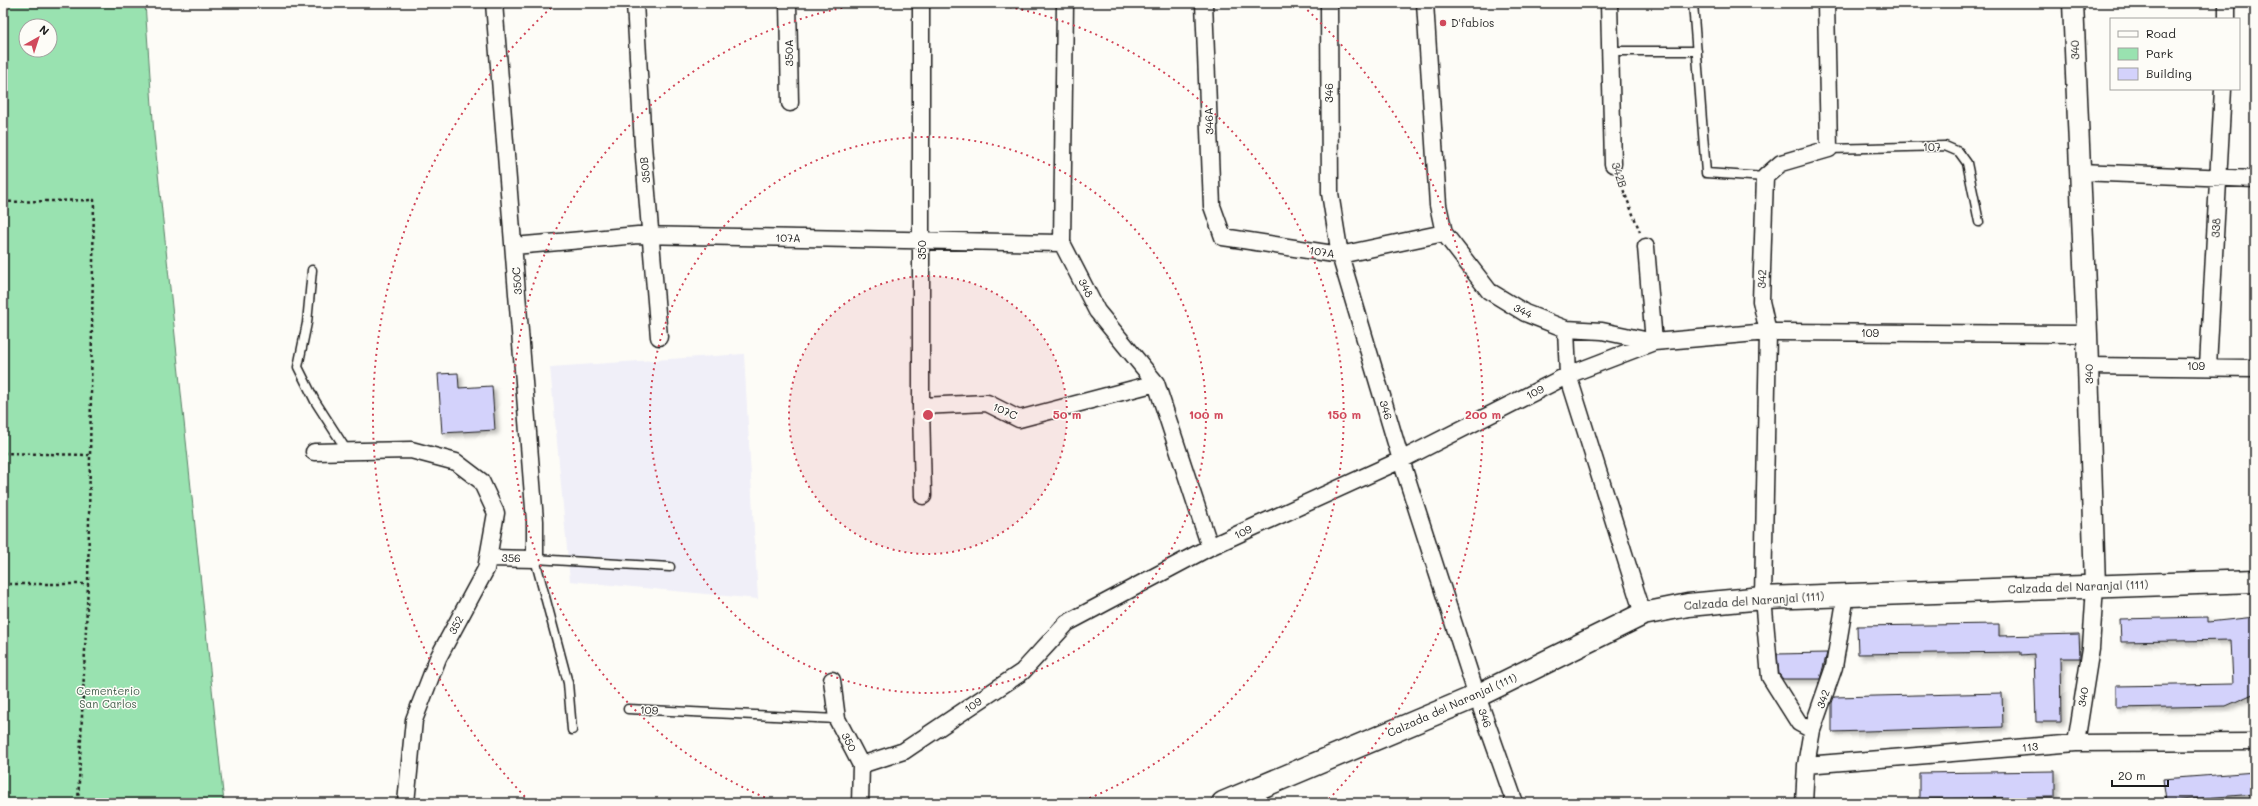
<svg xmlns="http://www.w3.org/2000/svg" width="2258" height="806" viewBox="0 0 2258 806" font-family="Mali,sans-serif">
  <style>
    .built { fill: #f0eff8 }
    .green { fill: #99e2b0; stroke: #5a7f66; fill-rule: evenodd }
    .building { fill: #d3d2fb; stroke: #1c1c1c; filter: url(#shadow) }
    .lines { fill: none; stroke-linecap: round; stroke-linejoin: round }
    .service-casing { stroke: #1c1c1c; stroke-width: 11 }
    .minor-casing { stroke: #1c1c1c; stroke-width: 19 }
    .tertiary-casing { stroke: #1c1c1c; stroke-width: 23 }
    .secondary-casing { stroke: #1c1c1c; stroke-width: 25 }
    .path { stroke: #1c1c1c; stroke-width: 2.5; stroke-dasharray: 3 3; stroke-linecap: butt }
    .service { stroke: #fdfcf7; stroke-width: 8 }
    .minor { stroke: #fdfcf7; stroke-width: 16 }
    .tertiary { stroke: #fdfcf7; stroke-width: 20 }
    .secondary { stroke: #fdfcf7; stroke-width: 22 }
    .ring { fill: none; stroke: #d1495b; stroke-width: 2; stroke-dasharray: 2 4 }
    .poi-dot { fill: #d1495b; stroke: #fdfcf7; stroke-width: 1.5 }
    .labels { text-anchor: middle; stroke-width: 3; stroke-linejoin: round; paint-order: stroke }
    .poi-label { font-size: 11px; fill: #1c1c1c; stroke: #fdfcf7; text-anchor: start }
    .street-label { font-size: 11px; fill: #1c1c1c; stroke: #fdfcf7 }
    .park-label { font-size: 11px; fill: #486150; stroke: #fdfcf7 }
    .centre { fill: #d1495b; stroke: #fdfcf7; stroke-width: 2 }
    .ring-label { font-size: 12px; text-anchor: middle; font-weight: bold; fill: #d1495b; stroke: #fdfcf7; stroke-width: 3; stroke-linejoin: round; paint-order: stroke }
  </style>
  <defs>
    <filter id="shadow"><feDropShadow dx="3.5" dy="3.5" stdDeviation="2" flood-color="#0004"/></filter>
  </defs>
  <rect width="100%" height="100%" fill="#fdfcf7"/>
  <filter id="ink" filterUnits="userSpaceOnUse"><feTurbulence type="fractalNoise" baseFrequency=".025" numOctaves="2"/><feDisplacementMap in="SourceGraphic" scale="8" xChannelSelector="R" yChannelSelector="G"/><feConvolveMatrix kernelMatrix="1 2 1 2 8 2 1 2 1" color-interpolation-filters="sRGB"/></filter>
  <g filter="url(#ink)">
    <!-- built -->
    <path class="built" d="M744,354L758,599L570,581L550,367Z"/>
    <!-- green -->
    <path class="green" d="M3,3H145L154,135L224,803H3ZM26,26H50V50H26Z"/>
    <!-- building -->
    <path class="building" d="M458,373L459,388L492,386L495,430L442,433L438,374Z
      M2208,617V622L2255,617V693L2226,706L2116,708V686L2233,684L2231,640L2121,642L2120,619Z
      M1999,624V636L2079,634L2080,658H2060L2061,722H2036L2034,654L2021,655V652L1858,654L1857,626Z
      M1827,653L1820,679H1783L1779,674L1777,654Z
      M2002,693L2003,727L1832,732V703L1834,697Z
      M2055,771V797L1919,799V773Z
      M2255,772V794L2166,801L2163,779Z"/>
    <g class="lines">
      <defs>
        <path id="service" d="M1693,3L1706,173L1765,177
          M1610,51H1697
          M1829,149L1945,146L1959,152L1967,163L1979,222
          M312,270L307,323L298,367L315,401L347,451
          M628,709L837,719
          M572,730L568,683L535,559L670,567"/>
        <path id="minor" d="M635,3L643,145L659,337
          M788,3L790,103
          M921,3V406L923,496
          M1065,3L1062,243L1097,311L1156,383L1210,547
          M1204,3L1212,206L1223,237L1340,255L1444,233
          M1329,3L1330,193L1340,255L1401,460L1477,696L1515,803
          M1425,3L1438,205L1444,233L1489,291L1525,313L1566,329L1568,375L1643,614
          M1609,3L1613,164
          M2227,19V3
          M2079,172L2255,179
          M514,246L638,235L1062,243
          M1566,329L1602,331L1654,342L1768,332L2087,334
          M2088,366L2255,368
          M2208,366L2223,89
          M921,406L987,403L1019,419L1156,383
          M314,452L411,450L456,462L481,481L496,513L486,569L438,658L414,720L406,803
          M488,558L535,559V521L494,3
          M832,680L837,719L861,765L860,803
          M1812,730L1799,723L1770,677L1763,598L1768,332L1761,301L1765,177L1781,163L1829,149L1826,3
          M2076,743L2091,648L2095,586
          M861,765L904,751L1022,672L1067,623L1210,547L1401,460L1568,375L1654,342L1646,247
          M1806,765L2076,743L2255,742
          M1804,803L1806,765L1812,730L1834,667L1846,595"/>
        <path id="tertiary" d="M2073,3L2087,334L2095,586"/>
        <path id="secondary" d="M1223,803L1477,696L1643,614L1688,605L1763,598L2255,581"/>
      </defs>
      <!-- service casing -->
      <use href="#service" class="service-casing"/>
      <!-- minor casing -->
      <use href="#minor" class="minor-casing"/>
      <!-- tertiary casing -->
      <use href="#tertiary" class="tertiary-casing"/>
      <!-- secondary casing -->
      <use href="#secondary" class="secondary-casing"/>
      <!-- path -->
      <path class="path" d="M1619,179L1640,232
        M3,202L94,200L88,584L78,803
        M3,453L89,455
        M3,584H88"/>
      <!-- service -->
      <use href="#service" class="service"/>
      <!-- minor -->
      <use href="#minor" class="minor"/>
      <!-- tertiary -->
      <use href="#tertiary" class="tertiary"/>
      <!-- secondary -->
      <use href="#secondary" class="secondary"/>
    </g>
  </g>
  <!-- distance rings -->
  <circle cx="928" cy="415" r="139" fill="#d1495b" fill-opacity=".12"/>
  <g class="ring">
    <circle cx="928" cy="415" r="139"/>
    <circle cx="928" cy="415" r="278"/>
    <path d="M776 802A416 416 0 0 1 870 3M986 3A416 416 0 0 1 1080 802"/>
    <path d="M529 801A555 555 0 0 1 553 6M1303 6A555 555 0 0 1 1327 801"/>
  </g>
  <!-- markers -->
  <circle class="poi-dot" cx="1443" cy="23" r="4"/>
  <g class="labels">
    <!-- poi labels -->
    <g class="poi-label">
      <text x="1451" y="27">D'fabios</text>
    </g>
    <!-- street labels -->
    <g class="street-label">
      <text transform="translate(2075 50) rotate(-92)" y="4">340</text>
      <text transform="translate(789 53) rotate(-91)" y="4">350A</text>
      <text transform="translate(1329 93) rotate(-90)" y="4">346</text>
      <text transform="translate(1209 121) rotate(-92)" y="4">346A</text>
      <text transform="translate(1932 147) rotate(-1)" y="4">107</text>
      <text transform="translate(645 170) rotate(-96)" y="4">350B</text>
      <text transform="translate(1619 175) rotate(72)" y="4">342B</text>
      <text transform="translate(2216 228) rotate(-87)" y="4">338</text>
      <text transform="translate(788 238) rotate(1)" y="4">107A</text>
      <text transform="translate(922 250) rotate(-90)" y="4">350</text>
      <text transform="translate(1322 252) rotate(9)" y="4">107A</text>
      <text transform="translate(1762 279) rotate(-88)" y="4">342</text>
      <text transform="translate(517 281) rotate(-94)" y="4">350C</text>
      <text transform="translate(1086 288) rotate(63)" y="4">348</text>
      <text transform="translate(1523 311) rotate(27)" y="4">344</text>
      <text x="1870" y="337">109</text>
      <text x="2196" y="370">109</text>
      <text transform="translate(2089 374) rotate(-92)" y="4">340</text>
      <text transform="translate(1535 392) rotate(-27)" y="4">109</text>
      <text transform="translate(1386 410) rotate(73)" y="4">346</text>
      <text transform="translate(1005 411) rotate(24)" y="4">107C</text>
      <text transform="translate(1243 532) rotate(-25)" y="4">109</text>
      <text transform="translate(511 558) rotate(1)" y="4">356</text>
      <text transform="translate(2078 587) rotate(-2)" y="4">Calzada del Naranjal (111)</text>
      <text transform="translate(1754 601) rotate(-4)" y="4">Calzada del Naranjal (111)</text>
      <text transform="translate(456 625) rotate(-62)" y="4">352</text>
      <text transform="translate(2083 697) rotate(-81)" y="4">340</text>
      <text transform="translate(1823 699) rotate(-71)" y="4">342</text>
      <text transform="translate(973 705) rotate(-34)" y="4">109</text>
      <text transform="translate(1452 705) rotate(-24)" y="4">Calzada del Naranjal (111)</text>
      <text transform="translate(649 710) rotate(3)" y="4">109</text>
      <text transform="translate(1485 718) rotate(71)" y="4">346</text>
      <text transform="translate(849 742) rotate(63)" y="4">350</text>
      <text transform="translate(2030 747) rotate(-5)" y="4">113</text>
    </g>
    <!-- park labels -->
    <g class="park-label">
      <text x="108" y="695">Cementerio<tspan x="108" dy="13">San Carlos</tspan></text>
    </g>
  </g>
  <circle cx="928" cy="415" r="6" class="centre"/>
  <g class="ring-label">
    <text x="1067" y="419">50 m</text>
    <text x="1206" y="419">100 m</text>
    <text x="1344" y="419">150 m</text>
    <text x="1483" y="419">200 m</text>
  </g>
  <!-- margin -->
  <rect width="2258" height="806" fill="none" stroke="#fdfcf7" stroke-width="16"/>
  <rect x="8" y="8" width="2242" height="790" fill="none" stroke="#1c1c1c" stroke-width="1.5" filter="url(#ink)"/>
  <!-- legend -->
  <rect x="2110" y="18" width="130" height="72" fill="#fdfcf7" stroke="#a3a29f"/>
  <rect x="2118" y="31" width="20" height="6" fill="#fdfcf7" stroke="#a3a29f"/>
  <text x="2146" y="38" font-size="12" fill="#1c1c1c">Road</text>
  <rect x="2118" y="48" width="20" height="12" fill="#99e2b0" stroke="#a3a29f"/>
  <text x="2146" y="58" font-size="12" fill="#1c1c1c">Park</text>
  <rect x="2118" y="68" width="20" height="12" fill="#d3d2fb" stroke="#a3a29f"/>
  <text x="2146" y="78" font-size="12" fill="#1c1c1c">Building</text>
  <!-- north arrow -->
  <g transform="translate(38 38) rotate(39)"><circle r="19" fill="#fdfcf7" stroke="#a3a29f"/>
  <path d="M0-3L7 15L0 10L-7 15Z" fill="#d1495b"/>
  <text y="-6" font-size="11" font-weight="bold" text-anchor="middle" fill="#1c1c1c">N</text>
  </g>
  <!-- scale -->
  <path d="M2112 780v6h56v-6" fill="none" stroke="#1c1c1c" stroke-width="2"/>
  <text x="2118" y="780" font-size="12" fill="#1c1c1c" stroke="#fdfcf7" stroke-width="3" paint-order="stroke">20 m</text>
</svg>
